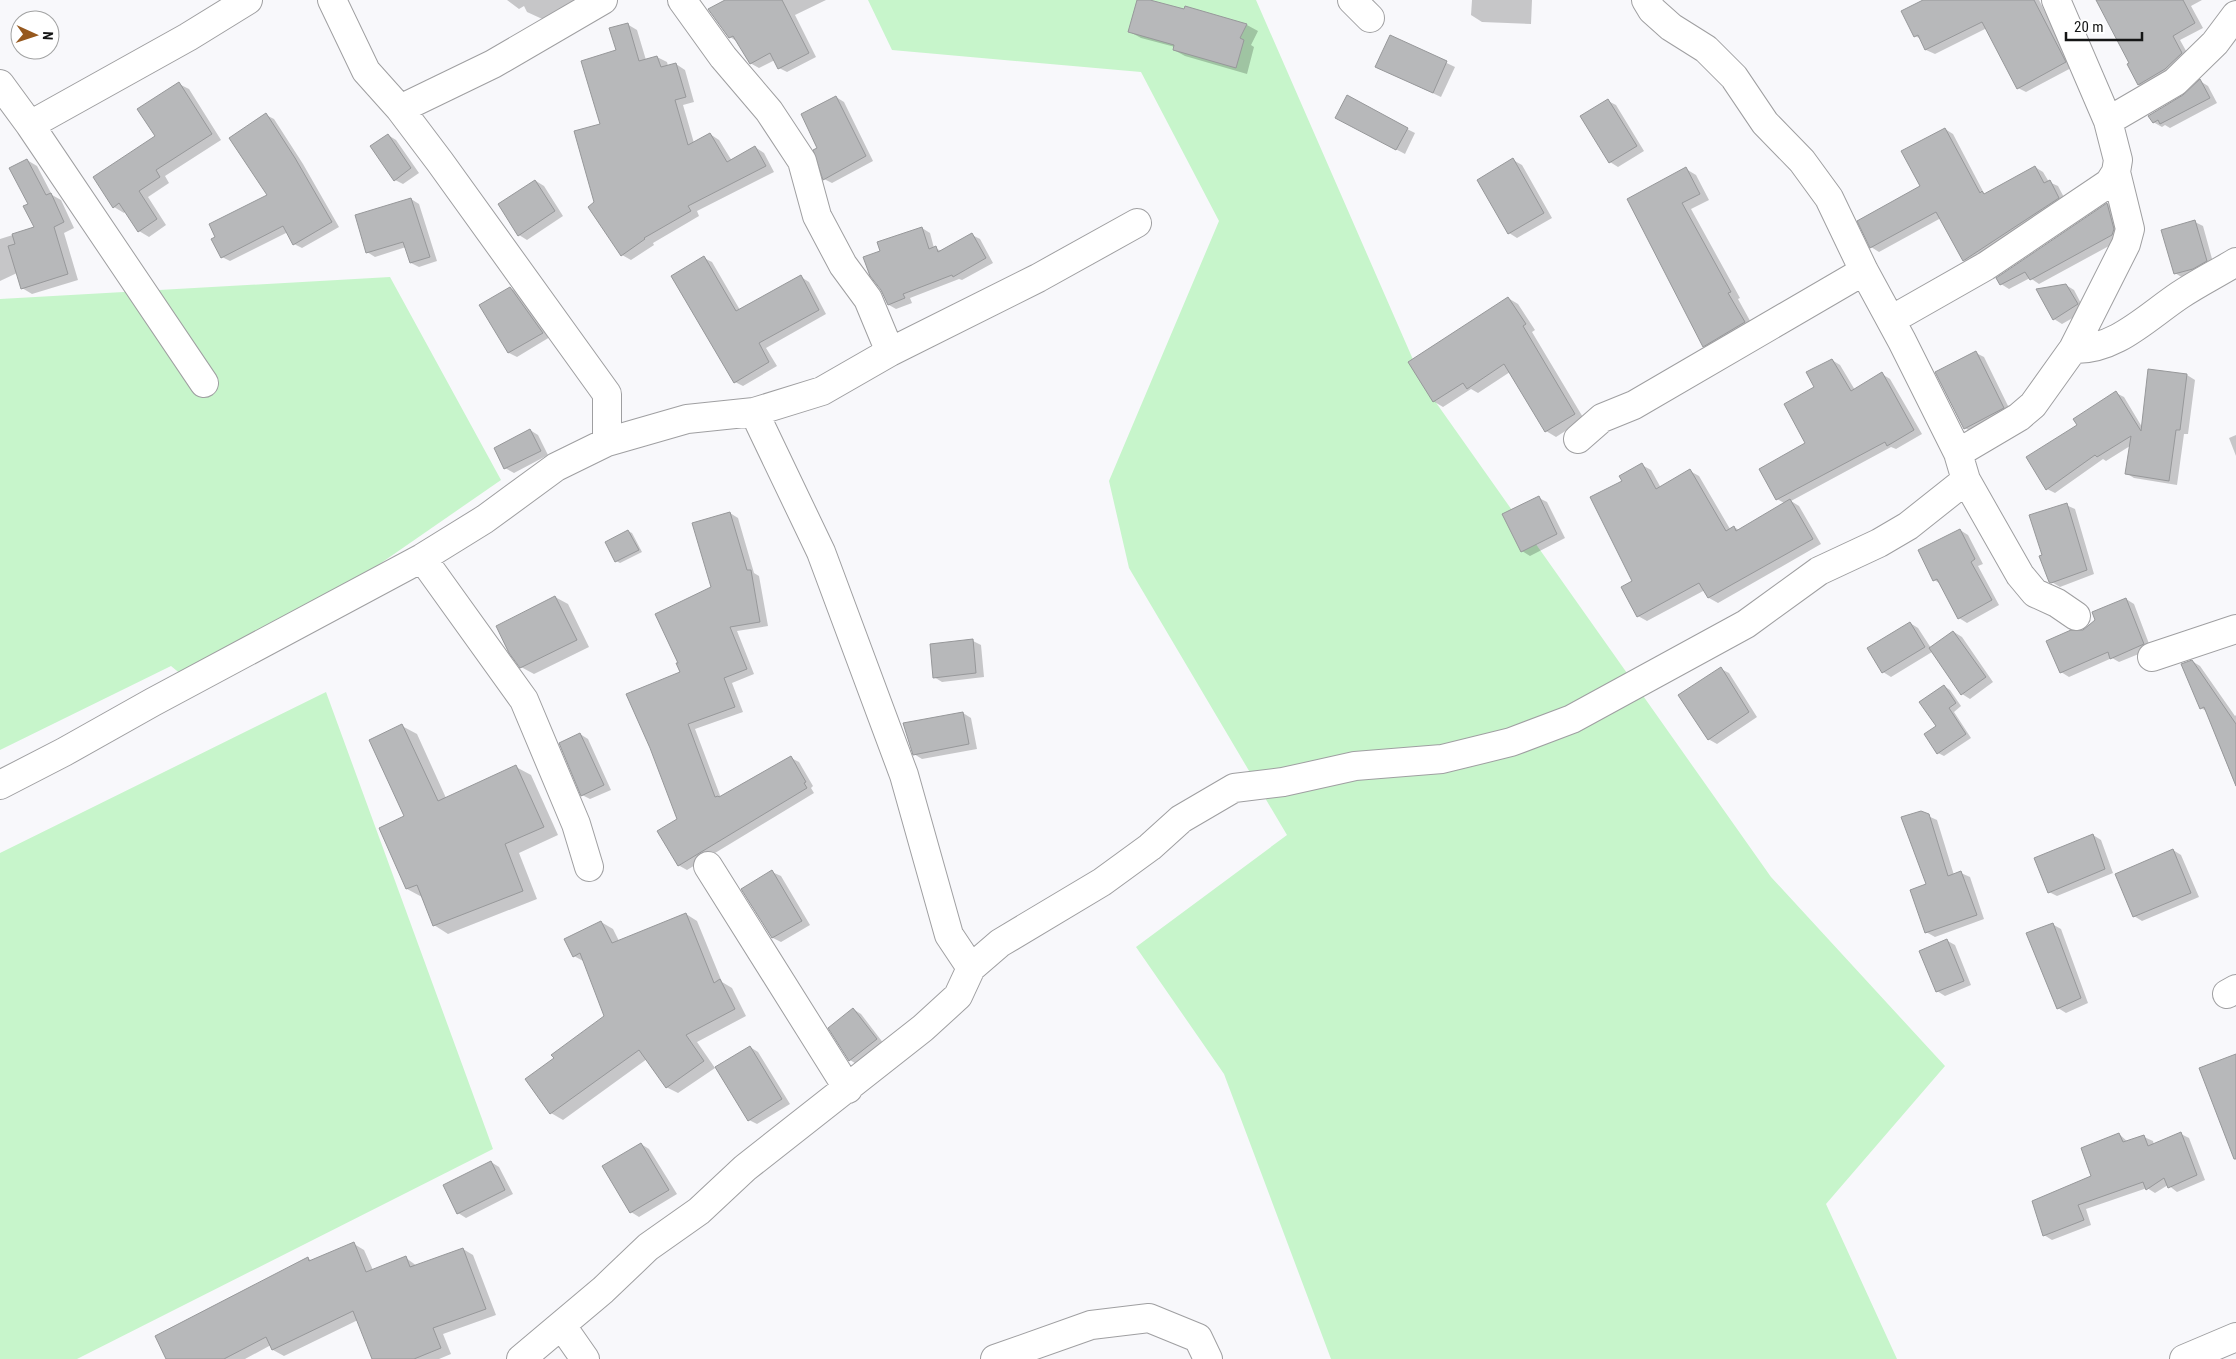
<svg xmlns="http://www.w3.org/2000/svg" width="2236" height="1359" viewBox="0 0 2236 1359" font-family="'Roboto Condensed',sans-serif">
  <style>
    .green { fill: #c7f5cb }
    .shadow { fill: #0003 }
    .building { fill: #b7b8ba; stroke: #97989a }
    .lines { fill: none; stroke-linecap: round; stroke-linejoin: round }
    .minor-casing { stroke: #9f9fa1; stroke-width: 30 }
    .minor { stroke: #fff; stroke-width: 28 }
  </style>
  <rect width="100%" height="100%" fill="#f8f8fb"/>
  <!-- green -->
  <path class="green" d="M868,0H1256L1425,387L1771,877L1945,1066L1826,1204L1897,1359H1331L1224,1074L1136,947L1287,835L1129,568L1109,481L1219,221L1141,72L892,50Z
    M390,277L501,480L199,689L171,666L0,750V299Z
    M326,692L493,1149L77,1359H0V853Z"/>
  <!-- shadow -->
  <path class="shadow" d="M507,0H593L551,23L527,12L524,6L519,9Z
    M730,0H826L795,15L816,57L787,72L779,68L775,60L759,68L750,63L738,42L730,37Z
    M1138,0H1145L1185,11L1186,8L1247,25L1258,31L1251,45L1254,47L1247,74L1185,56L1174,50L1175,47L1141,38L1130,32Z
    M1472,0H1532L1531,24L1482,22L1471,15Z
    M1925,0H2039L2073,67L2026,92L2018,88L1987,28L1935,54L1926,50L1921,39L1915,36Z
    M2096,0H2202L2191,6L2203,28L2180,40L2190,58L2147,89L2139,85L2128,64L2131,63L2101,7Z
    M627,24L637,30L646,60L657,57L667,62L668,66L676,64L685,70L694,102L683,105L694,143L710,134L719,140L732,161L755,147L764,153L774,172L697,211L699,216L653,243L654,245L631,260L622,255L596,203L601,125L617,51Z
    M1390,36L1455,67L1441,97L1385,71Z
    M2200,81L2208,86L2217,103L2170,128L2165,125L2162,127L2153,122Z
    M179,84L189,89L221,140L165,176L169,183L148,197L166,225L149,237L139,231L126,211L124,213L114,207L156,136Z
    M836,97L844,102L873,161L832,183L824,179L819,148Z
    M1608,101L1616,105L1644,151L1618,167L1610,162Z
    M266,115L274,119L303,164L339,227L302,248L294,244L288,232L230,261L222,257L269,196Z
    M1344,122L1407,129L1415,133L1405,154Z
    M1945,129L1953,134L1985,195L2035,167L2043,172L2049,182L2058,186L2067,203L1972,265L1964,260L1941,218L1879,252L1871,247L1859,222L1921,187Z
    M388,135L396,140L419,173L403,184L395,180Z
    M27,160L37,166L52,195L61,200L74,228L64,233L78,280L32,294L22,288L17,273L0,281V239L35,228L29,205Z
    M1513,160L1522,165L1552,218L1517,238L1509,233Z
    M1686,169L1696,175L1709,200L1691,209L1740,298L1738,299L1754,328L1714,351L1704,346L1628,200Z
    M536,181L544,186L563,216L527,240L519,235Z
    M411,199L419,204L437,261L419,267L411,263L406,247L375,257L367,252Z
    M2108,204L2115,209L2120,240L2039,284L2030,278L2009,289L2001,284L1998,279Z
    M2195,222L2203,226L2214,266L2183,278L2175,273Z
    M922,228L930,233L934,248L942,251L972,235L980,239L993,263L962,280L959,279L910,298L912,303L896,309L889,305L882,251Z
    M704,258L712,262L740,310L801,277L809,282L826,314L766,348L777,366L743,386L735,382Z
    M2066,285L2074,290L2085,311L2062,324L2054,319L2038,290Z
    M510,288L519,293L550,337L517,357L509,353L481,305Z
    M1508,298L1518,304L1535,330L1532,332L1584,419L1556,437L1546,431L1510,372L1478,393L1471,389L1443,407L1433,401Z
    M1976,353L1984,357L2011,412L1973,433L1965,428Z
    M1832,360L1840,365L1855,390L1882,374L1890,379L1922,434L1896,449L1891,447L1791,501L1799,506L1821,544L1718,603L1709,598L1705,590L1647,621L1638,616L1624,482L1642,465L1651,470L1661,488L1690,471L1699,476L1730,529L1734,527L1739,530L1784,503L1777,499L1760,469L1807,443L1816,387Z
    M2187,375L2195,380L2188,434H2184L2177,485L2134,478L2126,473L2130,446L2106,461L2103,459L2055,493L2047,489L2078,425L2116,393L2124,397L2142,427Z
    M530,430L538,435L548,455L514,473L505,468L496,448Z
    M2236,435V456L2229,438Z
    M1539,498L1547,502L1565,538L1530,556L1522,551Z
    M2066,505L2075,509L2094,574L2060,587L2050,581L2044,556Z
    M730,513L738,518L754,573L759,576L768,626L737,631L754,674L732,683L743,712L695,729L721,798L791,758L799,762L813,786L811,788L814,793L687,870L678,865L681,672L713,588Z
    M1960,530L1968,535L1983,564L1978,566L1999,605L1967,623L1959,618L1941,584L1934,580Z
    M628,531L632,533L642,552L620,563L616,561Z
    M555,597L568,604L589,647L534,674L521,667Z
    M2126,599L2134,604L2151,649L2119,662L2112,658L2069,677L2061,672L2084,631Z
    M1910,623L1918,628L1931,648L1954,632L1962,637L1993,682L1970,699L1962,694L1932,652L1891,677L1883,672Z
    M973,641L981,645L984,677L942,682L934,677Z
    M2192,661L2200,666L2235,716L2236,715V787L2206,711L2201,708Z
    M1721,669L1729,673L1757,717L1717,744L1708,739Z
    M1944,686L1950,690L1961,706L1954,712L1971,738L1944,756L1938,753V726Z
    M963,713L971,718L977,749L922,759L914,754Z
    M402,726L417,734L446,798L516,767L531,775L558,835L519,853L537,899L448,934L434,925L422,897L407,889L381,828L406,817Z
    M580,734L588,739L611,790L590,799L582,795Z
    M1928,816L1937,820L1954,875L1961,873L1970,877L1984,919L1935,937L1926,932Z
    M2093,835L2101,840L2113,873L2057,896L2049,892Z
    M2173,850L2181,855L2199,897L2142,921L2134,916Z
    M772,872L781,876L810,925L781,942L773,938L743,889Z
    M686,914L697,921L722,982L732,988L746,1016L697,1042L715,1068L678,1093L666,1087L647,1059L563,1120L551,1113L526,1080L556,1058L606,1017L585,962L574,956L601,922L613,929L619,941Z
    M2052,924L2061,929L2088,1003L2066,1013L2058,1008Z
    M1946,940L1955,945L1971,985L1945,996L1937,991Z
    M853,1009L861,1014L884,1044L858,1065L850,1060Z
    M750,1047L758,1052L790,1104L757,1124L749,1120Z
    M2119,1134L2128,1142L2144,1137L2153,1141L2154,1145L2181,1134L2189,1138L2205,1180L2177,1192L2168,1185L2155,1193L2147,1188L2086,1209L2091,1225L2052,1240L2044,1235L2092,1176Z
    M641,1144L649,1149L677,1194L639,1217L631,1212Z
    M491,1162L499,1167L513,1194L466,1218L458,1213Z
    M354,1244L364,1250L373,1270L406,1258L417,1266L463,1249L473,1255L496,1315L443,1334L451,1354L439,1359H374L358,1320L284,1356L273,1350L271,1345L245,1359H168L308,1258L312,1261Z"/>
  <!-- building -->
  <path class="building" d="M725,0H782L809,53L778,69L770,53L750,64L733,36L729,38L708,9Z
    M1137,0H1150L1184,9L1185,6L1247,24L1240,38L1244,40L1236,68L1173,50L1174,45L1128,32Z
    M1923,0H2034L2066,62L2017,89L1982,22L1925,50L1918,35L1914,37L1901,11Z
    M2096,0H2183L2195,23L2173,36L2182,53L2165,69L2138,85L2127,64L2129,63Z
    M628,23L639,61L657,56L661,67L676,63L686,97L675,100L688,145L710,133L727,162L755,146L766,166L688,206L691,211L644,238L645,239L621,256L588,207L594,202L574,131L600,124L581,61L616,50L609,28Z
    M1390,35L1447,61L1433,93L1375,67Z
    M2200,79L2210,98L2160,124L2158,120L2153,123L2148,116L2183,95Z
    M179,82L212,134L156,170L160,177L139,191L157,219L138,232L119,203L113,208L93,177L155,136L137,109Z
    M1347,95L1408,128L1396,150L1335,118Z
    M836,96L866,156L823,180L813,150L817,148L801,114Z
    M1608,99L1637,146L1609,163L1580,116Z
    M266,113L295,158L332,222L293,245L283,226L221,258L211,239L215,237L209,224L267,195L229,138Z
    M1945,128L1980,193L1982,191L1984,194L2035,166L2044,183L2050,180L2059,198L1963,261L1936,212L1870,248L1857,221L1920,186L1901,151Z
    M388,134L411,168L394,181L370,146Z
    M1513,158L1544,213L1508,234L1477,180Z
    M27,159L46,195L51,193L64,222L54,227L68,274L21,289L8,246L15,244L12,234L34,227L23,206L28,204L9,168Z
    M1686,167L1700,194L1682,203L1731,292L1728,293L1745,322L1703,347L1627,199Z
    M535,180L555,211L518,236L498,204Z
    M411,198L430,257L410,263L403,242L366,253L355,215Z
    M2107,203L2114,229L2112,235L2030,280L2025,272L2000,285L1996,278Z
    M2195,220L2207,261L2193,269L2174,274L2161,230Z
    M922,227L929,249L936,246L938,252L972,233L986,258L953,277L952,275L903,294L905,298L888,305L881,290L870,276L863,257L880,251L877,242Z
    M704,256L736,311L801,275L819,310L759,343L769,362L734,383L671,276Z
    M2066,284L2078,304L2053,320L2036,289Z
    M510,287L543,333L508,353L479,305Z
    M1508,297L1526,324L1523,326L1575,414L1545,432L1504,364L1467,389L1463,383L1433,402L1408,362Z
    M1976,351L2004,408L1964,429L1935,372Z
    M1832,359L1851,391L1882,372L1914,430L1887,446L1885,442L1776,500L1759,469L1805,443L1784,404L1814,387L1806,372Z
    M2148,369L2187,374L2180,430H2176L2169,481L2125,474L2131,436L2097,457L2095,455L2046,490L2026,457L2077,425L2073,419L2116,391L2141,431Z
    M530,429L541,451L504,469L494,448Z
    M1642,463L1656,489L1690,469L1726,531L1734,526L1736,531L1790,499L1813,539L1708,598L1699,583L1637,617L1621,587L1632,581L1590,497L1622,481L1619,476Z
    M1539,496L1557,534L1521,552L1502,514Z
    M2067,503L2087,570L2051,583L2049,582L2039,556L2042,555L2029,515Z
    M730,512L747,570H751L760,622L730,627L747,669L724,678L735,707L688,724L715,797L718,796L719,797L791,756L806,782L804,783L807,788L678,866L657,831L677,819L650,748L626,694L680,672L676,663H678L655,614L711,587L692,523Z
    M1960,529L1975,559L1971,562L1992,600L1958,619L1937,579L1933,581L1918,550Z
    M628,530L639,550L615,562L605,542Z
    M555,596L577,640L520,668L509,653L496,626Z
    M2126,598L2144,644L2110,659L2108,652L2060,673L2046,641L2071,630H2083L2095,620L2092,612Z
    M1910,622L1925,647L1882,673L1867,648Z
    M1953,631L1986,677L1961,695L1929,648Z
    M973,639L976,673L933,678L930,644Z
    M2192,660L2236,724V786L2204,707L2200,709L2181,664Z
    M1721,667L1749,712L1708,740L1678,695Z
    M1944,685L1956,703L1949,708L1966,734L1937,754L1924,734L1936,726L1919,702Z
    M963,712L969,744L913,755L903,723Z
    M402,724L438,801L516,765L544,827L505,844L523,891L433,926L417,885L406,889L379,828L404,816L369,740Z
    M580,733L604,785L581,796L559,743Z
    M1921,811L1929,814L1948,876L1961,871L1977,915L1925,933L1910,890L1926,884L1901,817Z
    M2093,834L2105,869L2048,893L2034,858Z
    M2173,849L2191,893L2133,917L2115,874Z
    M772,870L802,921L772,938L741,889Z
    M686,913L714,983L720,979L735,1009L686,1035L704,1061L666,1088L639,1050L550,1114L525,1079L554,1058L551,1055L604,1016L580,953L573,957L564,939L601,921L612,943Z
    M2053,923L2081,998L2057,1009L2026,933Z
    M1947,939L1964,981L1936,992L1919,951Z
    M853,1008L877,1039L849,1061L828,1028Z
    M750,1046L782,1099L748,1121L715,1067Z
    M2236,1054V1159H2234L2199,1068Z
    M2181,1132L2197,1175L2168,1188L2164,1178L2146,1190L2143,1182L2078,1205L2084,1220L2043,1236L2032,1201L2091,1176L2081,1148L2119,1133L2123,1142L2144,1135L2148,1146Z
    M641,1143L669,1190L630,1213L602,1166Z
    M491,1161L505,1190L457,1214L443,1185Z
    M354,1242L366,1272L406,1256L410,1267L463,1248L486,1309L433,1328L441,1348L414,1359H372L353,1311L272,1350L266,1337L224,1359H166L155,1336L308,1257L309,1261Z"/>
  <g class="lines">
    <defs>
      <path id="minor" d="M682,0L723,57L769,111L802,161L817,216L843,265L868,299L890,352
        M1352,0L1370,18
        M1646,0L1652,10L1671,27L1706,49L1734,77L1765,123L1802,161L1829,198L1864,271L1902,341L1958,453L1966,480L2020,575L2035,593L2057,603L2076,616
        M0,84L30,125L188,37L248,0
        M400,109L493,64L603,0
        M2108,121L2175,82L2215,43L2236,15
        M30,125L204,383
        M1891,320L1986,266L2109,183L2116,172
        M2073,349C2115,351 2147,317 2180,295C2198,283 2218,273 2236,262
        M754,412L821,552L904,775L949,935L971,968
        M1578,439L1602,418L1634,405L1864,271
        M607,442L687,419L754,412L822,391L890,352L1038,278L1137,223
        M1958,453L2019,417L2033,405L2073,349L2126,244L2130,229L2116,172L2118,160L2108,121L2056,0
        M422,558L524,700L576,824L589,867
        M2152,657L2236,629
        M0,785L64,752L153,702L422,558L485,519L556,467L607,442V394L440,162L400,109L366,71L332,0
        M708,866L848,1089
        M2227,994L2236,989
        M562,1326L585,1359
        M521,1359L603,1290L648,1247L699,1211L745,1168L923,1028L958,996L971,968L1000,943L1102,882L1150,847L1181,819L1234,788L1283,782L1355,766L1442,759L1511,742L1572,719L1746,624L1819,571L1879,543L1908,526L1966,480
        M995,1359L1091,1325L1149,1318L1198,1338L1208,1359
        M2184,1359L2236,1337"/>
    </defs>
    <!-- minor casing -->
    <use href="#minor" class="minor-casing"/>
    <!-- minor -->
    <use href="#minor" class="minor"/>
  </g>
  <!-- north arrow -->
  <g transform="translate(35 35) rotate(93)"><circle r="24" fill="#ffffff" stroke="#a1a2a2"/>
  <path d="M0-4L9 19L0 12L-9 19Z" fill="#96581e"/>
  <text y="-8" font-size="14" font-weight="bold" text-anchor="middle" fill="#151616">N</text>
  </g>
  <!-- scale -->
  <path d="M2066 32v8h76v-8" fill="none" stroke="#151616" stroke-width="2.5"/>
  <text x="2074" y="32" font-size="15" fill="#151616" stroke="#ffffff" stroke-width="4" paint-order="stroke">20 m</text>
</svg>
